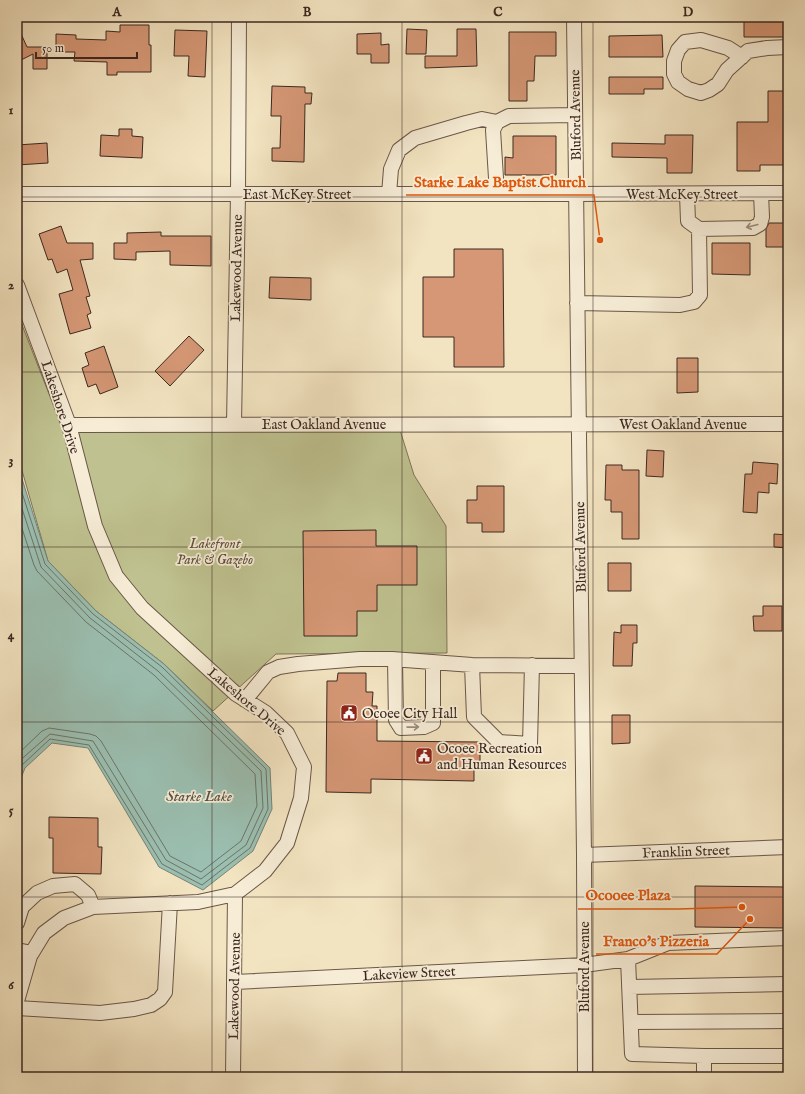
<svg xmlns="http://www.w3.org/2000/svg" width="805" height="1094" viewBox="0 0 805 1094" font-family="'IM FELL English',serif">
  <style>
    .green { fill: #bfc290; stroke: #7e7558 }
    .water { fill: #9bbfb1; stroke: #758377 }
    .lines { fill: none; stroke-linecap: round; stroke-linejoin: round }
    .shore { stroke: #6c7468; stroke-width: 1 }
    .building { fill: #d59775; stroke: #3c2820 }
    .minor-casing { stroke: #6a5748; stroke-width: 16 }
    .minor { stroke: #f7edd7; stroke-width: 14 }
    .oneway { stroke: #9a8a7c }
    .grid { fill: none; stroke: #3c2820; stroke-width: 1; stroke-opacity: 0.55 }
    .labels { text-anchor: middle; stroke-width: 3.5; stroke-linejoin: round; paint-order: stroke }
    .street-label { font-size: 14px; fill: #3c2820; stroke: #f7edd7 }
    .park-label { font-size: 14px; font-style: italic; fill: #5d4e3c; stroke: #f7edd7 }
    .poi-label { font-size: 14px; fill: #3c2820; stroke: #f7edd7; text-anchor: start }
    .water-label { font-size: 15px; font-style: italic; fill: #544e44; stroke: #f7edd7 }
    .leader { fill: none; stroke: #df570d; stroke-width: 1.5 }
    .callout-dot { fill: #df570d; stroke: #f7edd7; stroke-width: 1.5 }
    .callout-label { font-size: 15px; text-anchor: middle; font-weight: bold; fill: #df570d; stroke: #f7edd7; stroke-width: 3.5; stroke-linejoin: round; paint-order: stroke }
    .neatline { fill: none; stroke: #3c2820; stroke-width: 1.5 }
    .grid-label { font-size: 13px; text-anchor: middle; font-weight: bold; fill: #3c2820 }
  </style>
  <rect width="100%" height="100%" fill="#f3e4c1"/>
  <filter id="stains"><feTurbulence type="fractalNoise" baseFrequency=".005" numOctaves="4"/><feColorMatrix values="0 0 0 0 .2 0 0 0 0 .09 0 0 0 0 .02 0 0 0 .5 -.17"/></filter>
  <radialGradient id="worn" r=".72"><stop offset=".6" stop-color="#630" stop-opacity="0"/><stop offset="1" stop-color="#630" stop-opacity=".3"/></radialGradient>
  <!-- green -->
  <path class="green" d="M17,312L63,430H400L414,475L446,526L447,653L276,654L213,711L164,664L96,611L48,561L17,453Z"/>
  <!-- water -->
  <path class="water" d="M17,463L48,561L96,611L164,664L270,768L272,809L253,851L203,890L159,867L88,748L52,743L25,768L17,788Z"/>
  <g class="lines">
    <!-- shore -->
    <path class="shore" d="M17,477L45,564L93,614L162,667L266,769L268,809L250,848L202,885L162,864L89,745L50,739L22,765L17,777
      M17,493L41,567L90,618L158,671L261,771L263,808L246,845L201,879L166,860L93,741L50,734L17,763
      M17,513L34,565L37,571L86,622L154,675L255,774L257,806L241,841L201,872L170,856L101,741L96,736L90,734L49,728L42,731L17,755"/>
  </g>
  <!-- building -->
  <path class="building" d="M744,17H788V37H744Z
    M17,25L27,47H49L47,48V69H33V54L17,62Z
    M120,25H149V45H151V72H117V75H107V62L74,61L75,52H56V34L76,35V39L106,40V31L120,32Z
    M407,29L427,30L426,54H406Z
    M457,29H476L477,66L425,68V56H457Z
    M175,30L207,31L205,77L188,76L189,56H174Z
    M509,32H556V56H535L534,81H527V101H509Z
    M381,33V45L389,44V63H371V54H357V34Z
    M662,35L663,57H609V36Z
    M609,77H663V89H644V94H609Z
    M272,86L305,87V93H312L311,104H305L304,162L272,161V148H280L281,116H271Z
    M768,91H787L786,165H760V171H737V122H768Z
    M119,129H132V136L143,137L142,158L100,156L101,135L119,136Z
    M665,135H693L692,173H667V158L612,157V143L665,144Z
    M513,136H556V175H505V157L513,158Z
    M47,143L48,163L17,165V145Z
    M769,223H788V247H766V229Z
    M61,226L67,243H93V259L80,260L90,296L86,297L91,313L87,315L91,328L70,334L59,294L73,290L67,269L57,273L52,259L48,260L39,234Z
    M161,232V236H211V266L170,265V251L136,252V260L114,259V243H127V233Z
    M712,243H750V275L712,274Z
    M454,249H503L504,367H454V337H423V277H454Z
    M270,277L311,278V300L269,298Z
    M189,336L204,350L170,386L155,371Z
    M104,346L118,387L100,394L96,384L88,387L82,368L89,365L85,353Z
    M677,358H698V392L677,393Z
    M647,450L664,451L663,477L646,476Z
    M753,462L778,464L777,484L769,483V493L758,492L757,513L743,512L745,474H752Z
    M606,465H622V470H639V539H622V512H611V500H605Z
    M477,486H504V532H482V523H467V500H477Z
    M376,530V546H417V585H377V611H357V636H304L303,531Z
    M774,534L788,535V548L774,547Z
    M608,563H631V591H608Z
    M763,606H782V631H754L753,616H763Z
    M621,625H637V643H633L632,666H613L614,632L621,633Z
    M338,673H366V692H373L372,706H377V741L480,742V769H474V781L371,779V793L326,792L327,681H337Z
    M612,715H630V743L612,744Z
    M49,817L98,818V847H102L101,874L53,873V838H49Z
    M695,886L788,887V928L695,927Z"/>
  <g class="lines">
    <defs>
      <path id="minor" d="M574,17L584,855L585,1077
        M742,57L728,48L701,40L685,42L678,50L674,61V74L678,82L688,89L701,93L709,90L718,84L727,70L748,51L767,48L788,47
        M17,194H576L788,193
        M389,194L391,169L399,150L415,138L466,123L482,119L497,122
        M497,194L493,130L497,122L509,116L575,115
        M687,194L688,221L699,229L753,228L760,224L762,217L761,193
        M17,285L69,425L95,526L116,576L142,608L236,694L266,713L287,733L304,767L301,798L287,843L265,871L235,894L198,902L93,907L64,918L44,933L30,956L17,1001
        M577,303L680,305L694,302L700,295L699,229
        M234,424L238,194L239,17
        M69,425L788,424
        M395,660L396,720L401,728L424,727L433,723V663
        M472,665L474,717L499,742L530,744L532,665
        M245,700L268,672L279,667L298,664L360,659H392L472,665L581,666
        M584,855L788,847
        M17,923L22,907L37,893L53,886L75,884L88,895L93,907
        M17,950L32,953
        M628,959L632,1054L704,1056V1077
        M235,982L584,965L628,959L668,943L788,938
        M629,987L788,984
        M17,1008L100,1013L134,1009L151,1005L160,999L165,992L170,903
        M631,1022L788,1021
        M704,1056H788
        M233,1077L235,894"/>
    </defs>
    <!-- minor casing -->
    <use href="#minor" class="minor-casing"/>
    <!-- minor -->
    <use href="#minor" class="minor"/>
  </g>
  <!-- one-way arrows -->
  <defs><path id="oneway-shaft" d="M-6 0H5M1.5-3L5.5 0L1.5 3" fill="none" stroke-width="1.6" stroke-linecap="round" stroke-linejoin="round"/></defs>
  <g class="oneway">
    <use href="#oneway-shaft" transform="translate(752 226) rotate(166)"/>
    <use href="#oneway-shaft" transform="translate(413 727) rotate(-1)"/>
  </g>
  <!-- grid -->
  <path class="grid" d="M212,17V1077M402,17V1077M593,17V1077M17,197H788M17,372H788M17,547H788M17,722H788M17,897H788"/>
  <!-- icons -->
  <defs>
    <symbol id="civic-square" viewBox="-11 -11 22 22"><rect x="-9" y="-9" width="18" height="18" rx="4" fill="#8f2418" stroke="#f7edd7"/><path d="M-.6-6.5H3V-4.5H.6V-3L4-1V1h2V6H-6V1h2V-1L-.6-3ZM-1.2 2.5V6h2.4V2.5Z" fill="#fff"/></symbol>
  </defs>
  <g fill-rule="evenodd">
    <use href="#civic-square" x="339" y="703" width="20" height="20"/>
    <use href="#civic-square" x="414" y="746" width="20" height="20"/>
  </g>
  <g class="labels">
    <!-- street labels -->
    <g class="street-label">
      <text transform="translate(575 115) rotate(-91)" y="5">Bluford Avenue</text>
      <text x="297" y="199">East McKey Street</text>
      <text x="682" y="199">West McKey Street</text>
      <text transform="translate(236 268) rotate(-89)" y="5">Lakewood Avenue</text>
      <text transform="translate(61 407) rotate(72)" y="5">Lakeshore Drive</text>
      <text x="324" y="429">East Oakland Avenue</text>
      <text x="683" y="429">West Oakland Avenue</text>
      <text transform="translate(580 547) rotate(-91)" y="5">Bluford Avenue</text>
      <text transform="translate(247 701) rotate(40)" y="5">Lakeshore Drive</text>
      <text transform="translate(686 851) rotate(-2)" y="5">Franklin Street</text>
      <text transform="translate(584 967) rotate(-90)" y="5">Bluford Avenue</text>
      <text transform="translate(409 973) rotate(-3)" y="5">Lakeview Street</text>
      <text transform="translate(234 986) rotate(-89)" y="5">Lakewood Avenue</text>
    </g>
    <!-- park labels -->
    <g class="park-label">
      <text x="215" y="548">Lakefront<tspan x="215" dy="16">Park &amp; Gazebo</tspan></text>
    </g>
    <!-- poi labels -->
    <g class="poi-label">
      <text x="362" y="718">Ocoee City Hall</text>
      <text x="437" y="753">Ocoee Recreation<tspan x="437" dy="16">and Human Resources</tspan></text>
    </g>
    <!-- water labels -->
    <g class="water-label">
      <text x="199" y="801">Starke Lake</text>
    </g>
  </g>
  <!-- callouts -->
  <path class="leader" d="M600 240L594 195H406M742 907L679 909H578M750 919L717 954H596"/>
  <g class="callout-dot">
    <circle cx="600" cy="240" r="4"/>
    <circle cx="742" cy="907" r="4"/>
    <circle cx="750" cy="919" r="4"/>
  </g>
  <g class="callout-label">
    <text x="500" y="187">Starke Lake Baptist Church</text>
    <text x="628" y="900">Ocooee Plaza</text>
    <text x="656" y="946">Franco's Pizzeria</text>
  </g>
  <!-- margin -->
  <rect width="805" height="1094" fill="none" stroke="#f3e4c1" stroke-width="44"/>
  <!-- scale -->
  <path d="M36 52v6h101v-6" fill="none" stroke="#3c2820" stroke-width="2"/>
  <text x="42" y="52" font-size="12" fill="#3c2820" stroke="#f7edd7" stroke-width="3" paint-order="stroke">50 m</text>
  <rect x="22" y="22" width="761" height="1050" class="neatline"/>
  <g class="grid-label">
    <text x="117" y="16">A</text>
    <text x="307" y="16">B</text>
    <text x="498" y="16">C</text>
    <text x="688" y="16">D</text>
    <text x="11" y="114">1</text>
    <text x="11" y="289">2</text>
    <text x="11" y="464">3</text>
    <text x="11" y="639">4</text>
    <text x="11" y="814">5</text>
    <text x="11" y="989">6</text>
  </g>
  <rect width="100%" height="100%" filter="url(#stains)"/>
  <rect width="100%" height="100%" fill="url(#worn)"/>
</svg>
